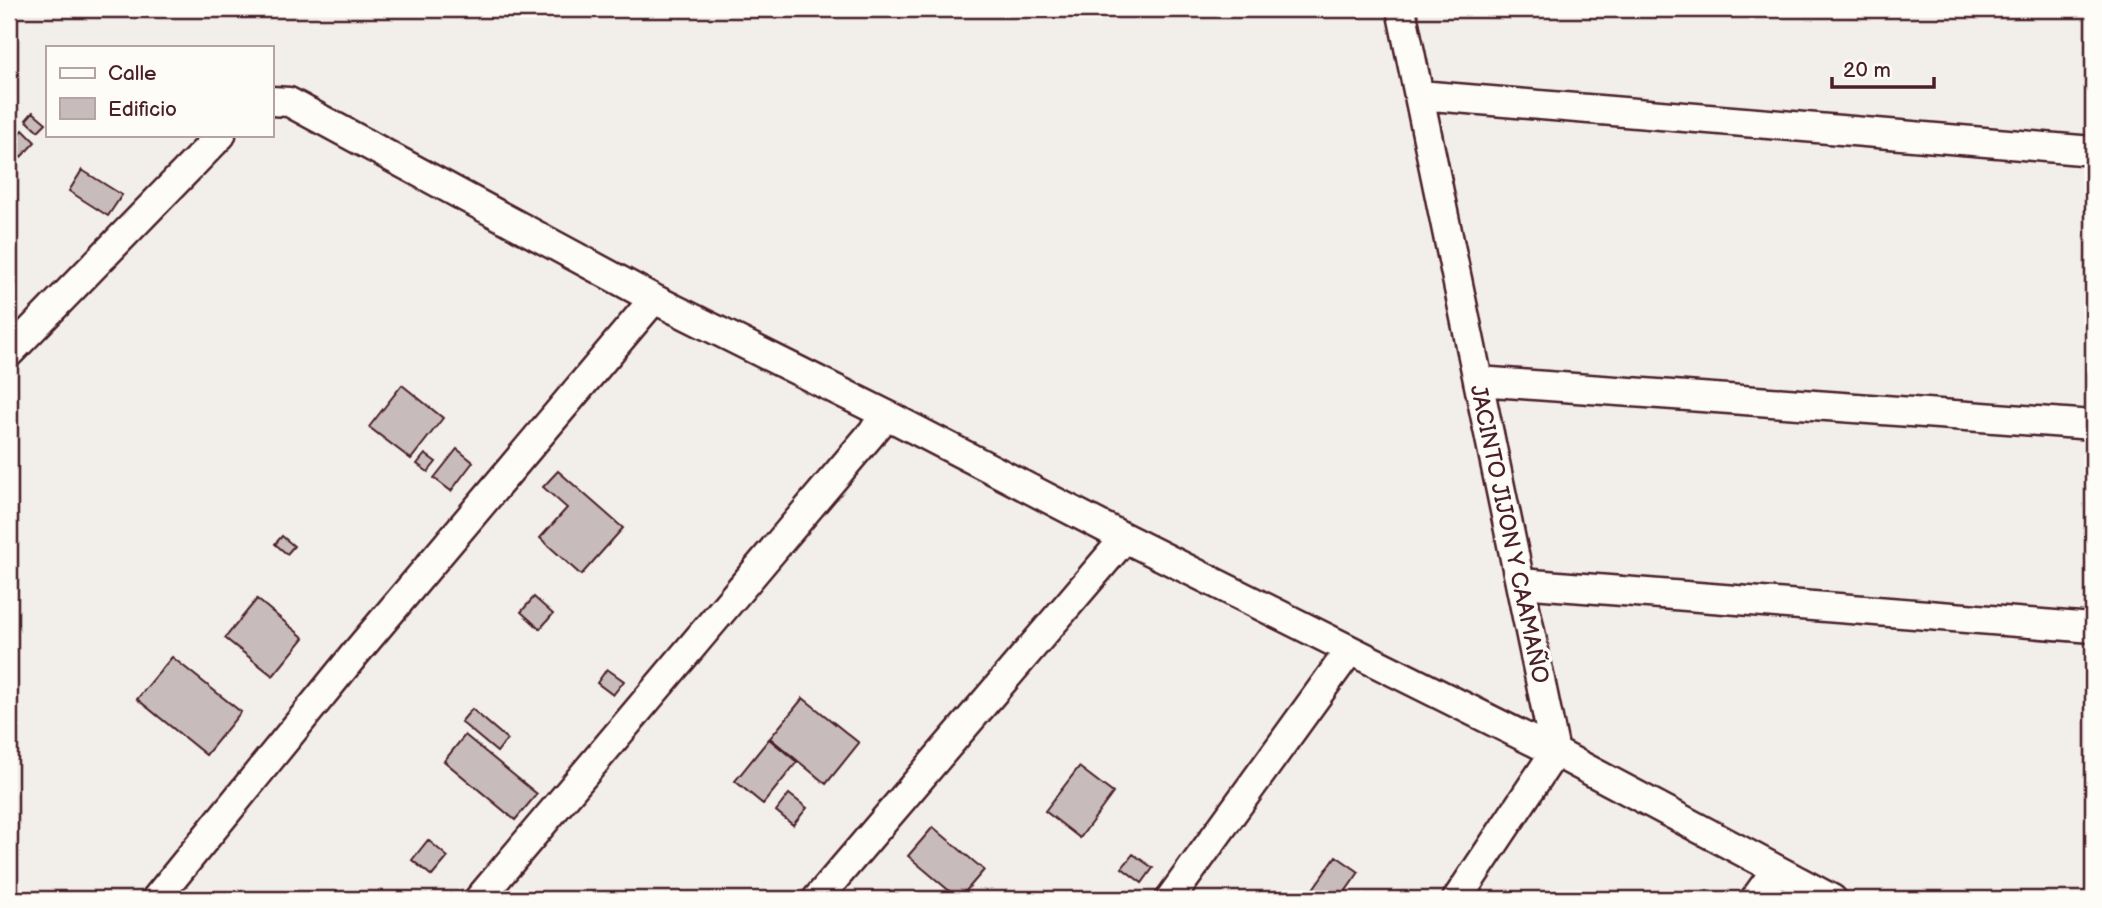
<svg xmlns="http://www.w3.org/2000/svg" width="2102" height="908" viewBox="0 0 2102 908" font-family="'Balsamiq Sans',sans-serif">
  <style>
    .building { fill: #c8bbbb; stroke: #4a1f2b; stroke-width: 2 }
    .lines { fill: none; stroke-linecap: round; stroke-linejoin: round }
    .street-casing { stroke: #4a1f2b; stroke-width: 33 }
    .street { stroke: #fdfcf7; stroke-width: 28 }
    .labels { text-anchor: middle; stroke-width: 7; stroke-linejoin: round; paint-order: stroke }
    .street-label { font-size: 23px; fill: #4a1f2b; stroke: #fdfcf7 }
  </style>
  <rect width="100%" height="100%" fill="#f2efeb"/>
  <filter id="ink" filterUnits="userSpaceOnUse"><feTurbulence type="fractalNoise" baseFrequency=".0143" numOctaves="2"/><feDisplacementMap in="SourceGraphic" scale="14" xChannelSelector="R" yChannelSelector="G"/><feConvolveMatrix kernelMatrix="1 2 1 2 8 2 1 2 1" color-interpolation-filters="sRGB"/></filter>
  <g filter="url(#ink)">
    <!-- building -->
    <path class="building" d="M33,112L46,123L38,131L26,120Z
      M23,130L35,142L21,157L9,145Z
      M82,170L122,195L108,216L69,191Z
      M402,385L443,418L411,459L369,427Z
      M457,449L473,462L451,491L434,478Z
      M425,454L436,462L428,472L417,464Z
      M558,471L623,528L581,575L540,538L567,508L543,487Z
      M282,536L294,546L287,554L275,544Z
      M534,597L553,614L540,629L521,612Z
      M257,599L304,638L273,676L225,638Z
      M172,657L241,712L206,755L137,699Z
      M607,669L624,681L613,695L597,683Z
      M803,698L859,743L826,784L770,738Z
      M472,709L507,739L497,752L461,722Z
      M465,735L537,794L515,820L444,761Z
      M769,739L797,762L763,804L735,781Z
      M1079,767L1113,793L1080,838L1045,811Z
      M789,794L807,808L793,825L776,811Z
      M933,827L984,870L959,899L908,856Z
      M428,840L448,857L432,876L412,860Z
      M1133,854L1153,868L1142,883L1122,868Z
      M1336,856L1359,872L1340,899H1306Z"/>
    <g class="lines">
      <defs>
        <path id="street" d="M1401,9L1555,752L1832,899
          M1419,95L2093,151
          M271,101L289,102L654,299L887,415L1125,538L1555,752L1457,899
          M9,353L221,135
          M1478,381L2093,425
          M1520,583L2093,628
          M156,899L355,654L654,299
          M479,899L887,415
          M817,899L1125,538
          M1170,899L1350,650
          M1755,899L1776,870"/>
      </defs>
      <!-- street casing -->
      <use href="#street" class="street-casing"/>
      <!-- street -->
      <use href="#street" class="street"/>
    </g>
  </g>
  <g class="labels">
    <!-- street labels -->
    <g class="street-label">
      <text transform="translate(1510 534) rotate(78)" y="8">JACINTO JIJON Y CAAMAÑO</text>
    </g>
  </g>
  <!-- margin -->
  <rect width="2102" height="908" fill="none" stroke="#fdfcf7" stroke-width="35"/>
  <rect x="18" y="18" width="2067" height="873" fill="none" stroke="#4a1f2b" stroke-width="2.5" filter="url(#ink)"/>
  <!-- legend -->
  <rect x="46" y="46" width="228" height="91" fill="#fdfcf7" stroke="#b5a4a5" stroke-width="2"/>
  <rect x="60" y="68" width="35" height="10" fill="#fdfcf7" stroke="#b5a4a5" stroke-width="2"/>
  <text x="108" y="80" font-size="21" fill="#4a1f2b">Calle</text>
  <rect x="60" y="98" width="35" height="21" fill="#c8bbbb" stroke="#b5a4a5" stroke-width="2"/>
  <text x="108" y="116" font-size="21" fill="#4a1f2b">Edificio</text>
  <!-- scale -->
  <path d="M1832 77v10h102v-10" fill="none" stroke="#4a1f2b" stroke-width="3.5"/>
  <text x="1843" y="77" font-size="21" fill="#4a1f2b" stroke="#fdfcf7" stroke-width="5" paint-order="stroke">20 m</text>
</svg>
